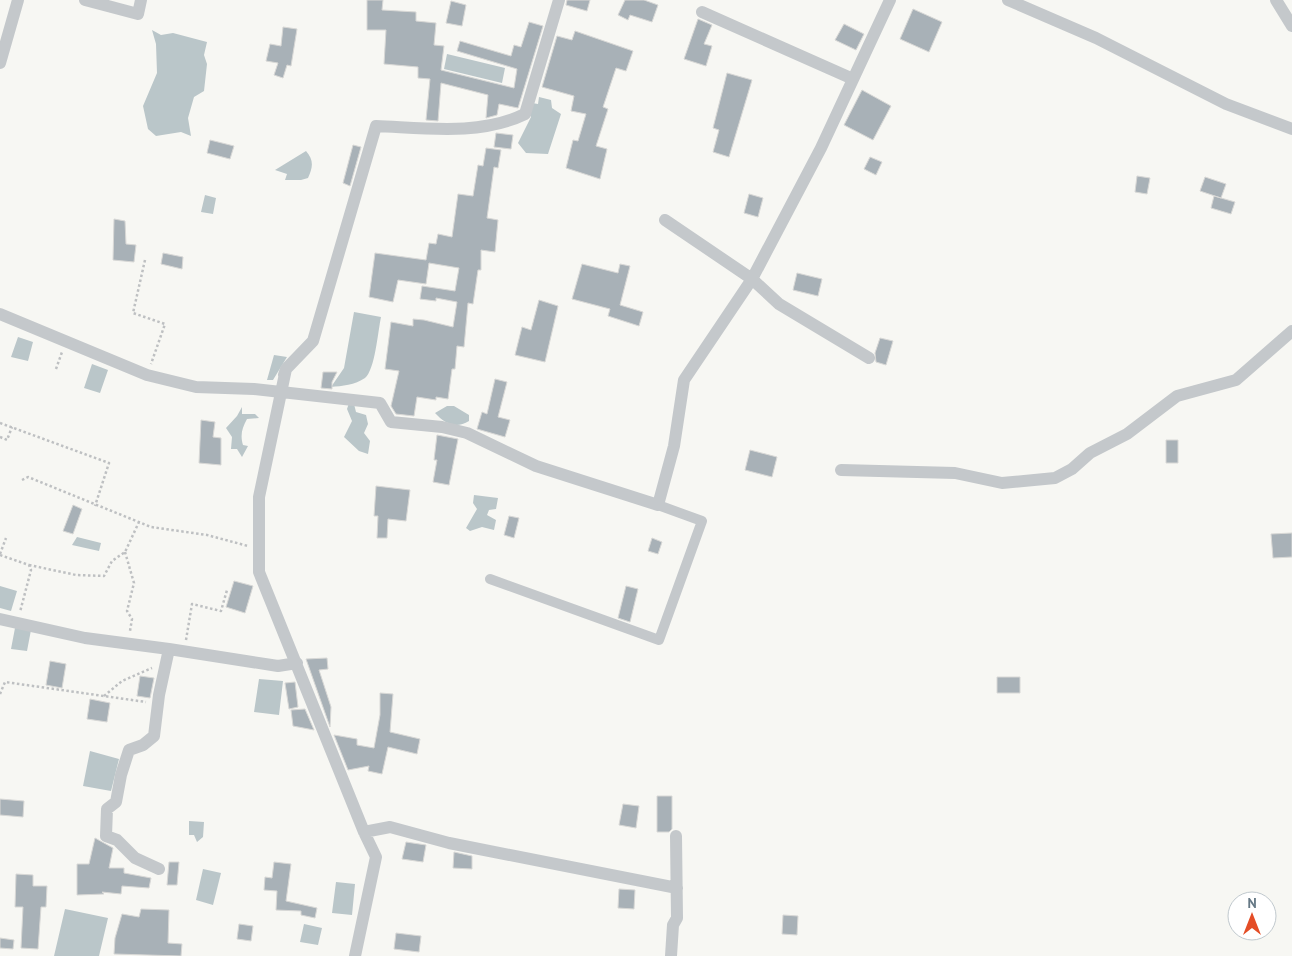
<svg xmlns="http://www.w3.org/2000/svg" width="1292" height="956" viewBox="0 0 1292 956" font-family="'PT Sans',sans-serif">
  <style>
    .water { fill: #bac6c9 }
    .building { fill: #a8b1b7; stroke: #d8d8d6 }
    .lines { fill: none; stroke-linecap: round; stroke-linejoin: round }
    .path { stroke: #bec0c2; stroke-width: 2.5; stroke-dasharray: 2.5 2.5; stroke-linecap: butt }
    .pedestrian { stroke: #c4c8cb; stroke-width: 10 }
    .minor { stroke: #c4c8cb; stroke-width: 12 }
  </style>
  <rect width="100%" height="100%" fill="#f7f7f3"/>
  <!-- water -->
  <path class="water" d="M152,30L161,35L173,33L207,42L204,55L207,64L204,91L194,97L188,118L191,136L181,132L156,136L148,129L143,106L157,73L156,44Z
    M447,54L505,68L502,83L444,69Z
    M539,97L551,100L552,108L561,114L548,154L526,153L518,143L531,117L529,114L532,103L538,104Z
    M306,151C314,160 313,167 308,178L301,180H285L287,174L275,170Z
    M205,195L216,198L213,214L201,212Z
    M354,312L381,317C378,331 375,370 365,378C355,385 342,386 331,387L344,368Z
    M18,337L33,342L28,361L11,357Z
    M274,355L287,357L273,380H267Z
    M92,364L108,370L100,393L84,388Z
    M349,403L354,404L356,412L366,415L368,424L364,433L370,441L368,454L359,451L344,437L352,421L347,409Z
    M447,406H454L469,415V421C456,429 445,424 435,413Z
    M242,407V414H255L259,418L247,419C242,428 240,435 243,445L248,446L242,457L237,449H231L232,437L226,428L237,416Z
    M474,495L498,498L496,509L489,510L487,515L496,520L494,530L482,527L470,531L466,528L477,509L473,503Z
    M77,537L101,543L99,551L72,545Z
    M0,586L17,591L11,611L0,608Z
    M15,628L31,630L27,651L11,649Z
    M259,679L283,681L279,715L254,712Z
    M90,751L119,759L111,791L83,786Z
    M189,821L204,822L203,837L197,842L194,835H189Z
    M203,869L221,873L213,905L196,900Z
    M336,882L355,884L352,915L332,913Z
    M65,909L108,918L99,956H54Z
    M304,924L322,928L318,945L300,942Z"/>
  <!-- building -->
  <path class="building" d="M367,0H383L382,10L416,12V21L436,23L434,45L444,46L441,70L514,88L517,69L457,51L460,41L511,56L514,45L521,47L529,22L543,26L518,108L499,104L497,115L486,118L488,95L441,83L438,121L426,120L430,79L418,78V67L384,64L386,30H367Z
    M567,0H590L587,11L566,5Z
    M625,0H644L658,5L652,22L630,15L628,20L618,15Z
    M451,1L466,5L462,26L446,23Z
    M913,9L942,22L929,52L900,39Z
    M698,19L712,25L704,44L712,46L706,66L684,59Z
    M844,24L864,34L856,50L835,40Z
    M283,27L297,29L291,66L287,65L283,78L274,75L278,63L266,61L270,44L281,46Z
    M575,31L633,51L626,71L616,68L603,107L608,109L596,146L607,149L600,179L566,168L573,140L578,141L586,114L571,111L574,96L542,87L557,36L572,40Z
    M727,73L752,80L729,157L713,152L719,130L713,128Z
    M862,90L891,106L873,140L844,125Z
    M496,133L513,135L511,149L494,147Z
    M210,140L234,146L230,159L207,153Z
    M353,145L361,147L350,186L343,183Z
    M486,148L501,150L498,168L494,167L487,218L498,220L495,252L481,250V270H478L473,304L468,303L464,347L457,346L455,369H452L448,399L436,397V400L417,397L414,416L396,414L391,406L399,371L385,369L391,322L413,326V319L424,320L453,327L457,302L436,298V301L420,299L422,286L455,291L459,268L429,263L426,284L398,280L393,302L369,297L375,253L426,260L429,243L436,244L438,234L452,237L458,194L473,196L478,165L483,166Z
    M870,157L882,162L876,175L864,169Z
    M1137,176L1150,178L1147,194L1135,192Z
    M1205,177L1226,184L1221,198L1200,191Z
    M749,194L763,198L758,217L744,213Z
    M1214,196L1235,202L1231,214L1211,208Z
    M114,219L125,221L126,244L136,245L134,262L113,260Z
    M163,253L183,257L182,269L161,264Z
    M582,264L618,273L620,264L630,266L620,305L643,312L639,326L608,316L610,309L572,299Z
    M797,273L822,279L818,296L793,290Z
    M539,300L558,306L545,362L515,355L522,327L531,330Z
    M880,338L893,341L886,365L876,362L875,353Z
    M323,372H337L332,382V389L321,388Z
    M495,379L507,382L498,417L510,420L505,437L477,429L482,412L487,414Z
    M201,420L215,422L213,437L221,438V465L199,463Z
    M437,435L458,439L449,485L433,482L437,460H434Z
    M1166,440H1178V463H1166Z
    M750,450L777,457L772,477L745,470Z
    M376,486L410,490L406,521L388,519L387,538H377L378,516H374Z
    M73,505L82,509L73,534L63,531Z
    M509,516L519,518L514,538L504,535Z
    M1292,533V557L1273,558L1271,534Z
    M652,538L662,542L658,554L648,551Z
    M234,581L253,586L245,613L226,607Z
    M626,586L638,589L630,622L618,618Z
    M327,658L328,669L319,670L331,707L330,727L306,659Z
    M50,661L66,664L62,688L46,685Z
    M140,676L154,678L150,698L137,696Z
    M997,677H1020V693H997Z
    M295,682L298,707L289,709L285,683Z
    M380,693L393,694L390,732L420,739L417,754L388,747L382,774L368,771L369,766L348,770L334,735L357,739V745L374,748L380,715Z
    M90,699L110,703L107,722L87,719Z
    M305,709L314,730L293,726L291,710Z
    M657,796H672V829L669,832H657Z
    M0,799L24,801L23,817L0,815Z
    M623,804L639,806L636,828L619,825Z
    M95,838L113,848L109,868H124V873L151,878L149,888L122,886L121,894L102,892L104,894L77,895V864H89Z
    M406,842L426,845L423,862L402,859Z
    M454,852L472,856V869L453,868Z
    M169,862H179L177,885H167Z
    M274,862L291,864L286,901L317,908L315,918L301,915V911L276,910L277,891L264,890L265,877L272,878Z
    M16,874L33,875V886H47L46,907H41L38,949L21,948L23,907H15Z
    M619,889L635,890L634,909L618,908Z
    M141,909L169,910L168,943L182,944L181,956L114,954L115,938L122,914L139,917Z
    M783,915L798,916L797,935L782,934Z
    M239,924L253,926L251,941L237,939Z
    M396,933L421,936L419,952L394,949Z
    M0,938L14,940L13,949L0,948Z"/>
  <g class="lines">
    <!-- path -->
    <path class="path" d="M145,260L133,313L165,324L151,364
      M56,369L62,352
      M0,423L109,463L95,506
      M0,437L7,440L12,427
      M22,480L28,477L151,527L207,535L248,546
      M125,552L134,583L127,611L132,619L130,631
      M0,554L6,538
      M0,555L29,565L31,570L20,612
      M29,565L76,575L104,576L112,561L125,552L139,522
      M186,640L192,604L221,611L227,590
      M0,694L5,682L146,702
      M104,696L122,681L152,668"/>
    <!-- pedestrian -->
    <path class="pedestrian" d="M490,579L659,640L702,521L658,505"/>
    <!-- minor -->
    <path class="minor" d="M85,0L138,14L141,0
      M1008,0L1096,38L1226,104L1292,129
      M1276,0L1292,26
      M702,12L853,79
      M0,63L18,0
      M665,220L752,279L779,304L869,358
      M0,314L147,375L196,387L254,389L380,403L391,422L442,427L467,433L536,466L658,505L674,446L684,380L752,279L821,148L890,0
      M286,369L259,497V572L364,832L376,857L355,956
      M284,375L286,369L313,341L376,126C425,128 480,136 525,114L559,0
      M841,470L955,473L1002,483L1055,478L1072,469L1090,453L1127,434L1177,396L1236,380L1292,331
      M0,619L85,638L169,649
      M364,832L390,827L449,843L677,888
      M159,869L135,858L117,840L106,836L107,809L116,802L121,775L129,750L143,745L154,736L159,695L169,649L278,666L297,663
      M671,956L673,925L677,918L676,836"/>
  </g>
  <!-- north arrow -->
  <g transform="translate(1252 916)"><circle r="24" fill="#ffffff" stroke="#c1c9ce"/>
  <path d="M0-4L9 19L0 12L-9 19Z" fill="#e44d26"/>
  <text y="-8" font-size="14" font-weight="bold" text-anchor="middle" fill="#657885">N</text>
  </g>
</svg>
